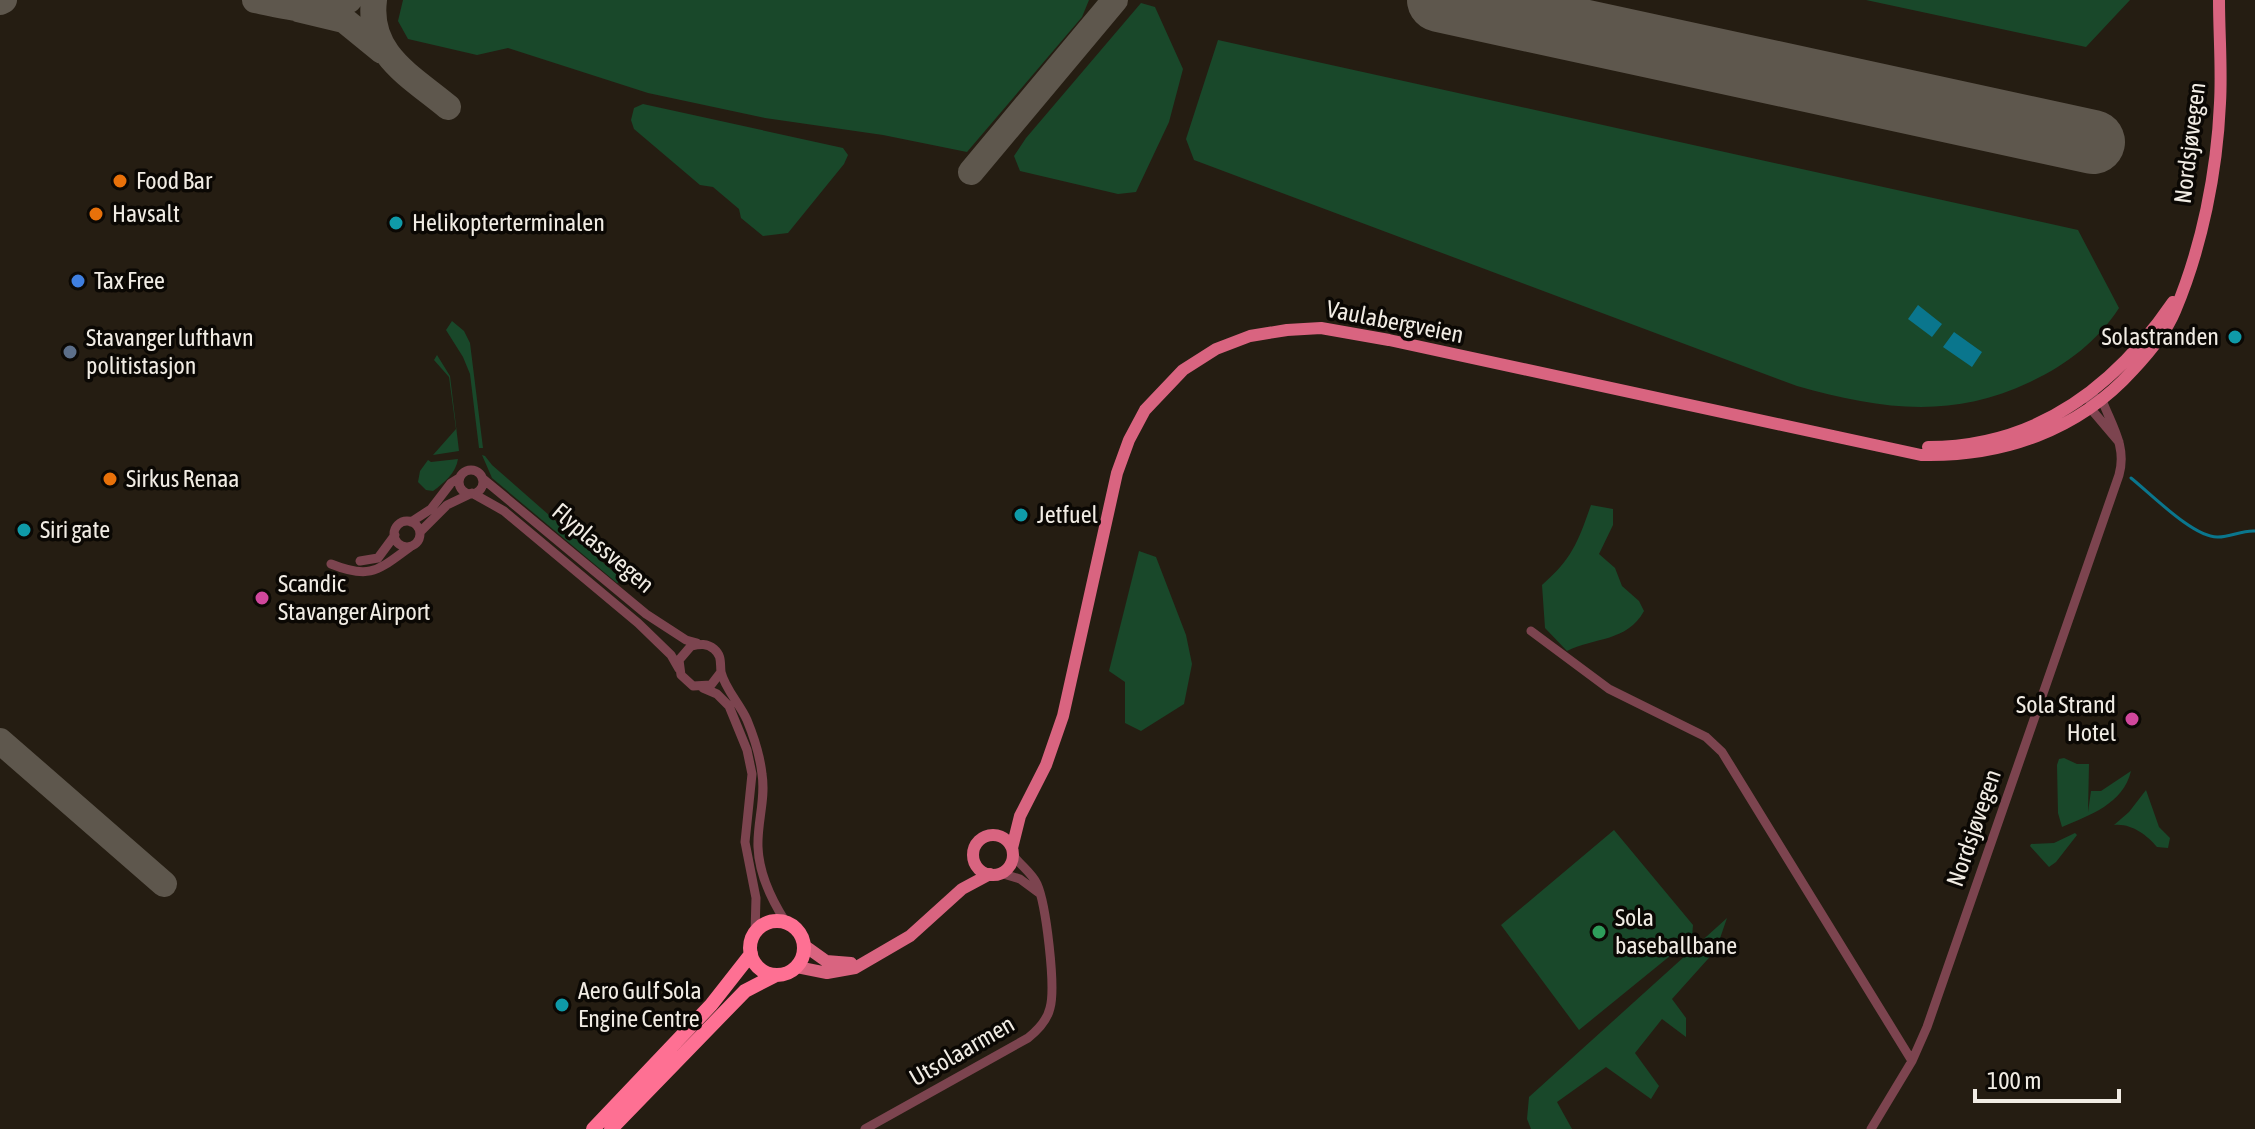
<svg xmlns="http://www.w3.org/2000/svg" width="2255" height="1129" viewBox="0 0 2255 1129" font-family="'Asap Condensed',sans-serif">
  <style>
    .green { fill: #19482a }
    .water { fill: #0a768d }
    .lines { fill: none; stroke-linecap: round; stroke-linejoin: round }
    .stream { stroke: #0a768d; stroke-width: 3 }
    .taxiway { stroke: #5e574d; stroke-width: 26 }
    .runway { stroke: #5e574d; stroke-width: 64 }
    .minor { stroke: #7c444f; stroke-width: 9 }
    .major { stroke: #d96480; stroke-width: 12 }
    .highway { stroke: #fe7093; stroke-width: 14 }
    .food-dot { fill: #e8710a; stroke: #0b0804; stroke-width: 3 }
    .culture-dot { fill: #0f9aa8; stroke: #0b0804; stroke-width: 3 }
    .shop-dot { fill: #3f7fe0; stroke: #0b0804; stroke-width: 3 }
    .service-dot { fill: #5c6f8a; stroke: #0b0804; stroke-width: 3 }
    .hotel-dot { fill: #d1479c; stroke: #0b0804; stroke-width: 3 }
    .leisure-dot { fill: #2e9e5b; stroke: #0b0804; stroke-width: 3 }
    .labels { text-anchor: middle; stroke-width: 7; stroke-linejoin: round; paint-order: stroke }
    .street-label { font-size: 24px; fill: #f1ece4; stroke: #0b0804 }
    .poi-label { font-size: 24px; fill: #f1ece4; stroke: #0b0804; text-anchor: start }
  </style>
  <rect width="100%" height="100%" fill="#251d12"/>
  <!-- green -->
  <path class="green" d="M403,0H1089L1082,17L967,152L883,135L765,118L648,93L508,48L477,55L408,39L398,21Z
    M1866,0H2130L2086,47Z
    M1141,3L1155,7L1183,69L1169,122L1136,192L1118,194L1020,171L1014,156L1026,138Z
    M1218,40L2078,230L2119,308C2097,342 2066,365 2030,382C1950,420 1880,409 1797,386L1194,160L1186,139Z
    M643,104L843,148L848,155L844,164L788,233L763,236L741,218L739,209L713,187L700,185L634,129L631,120L634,108Z
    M452,321L464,331L470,343L483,448H479L470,374L463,357L446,330Z
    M437,355L450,376L459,451L433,455L456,429L449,377L434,360Z
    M482,455L485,456L492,465L623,580L617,583L492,478Z
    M458,459C456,473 444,483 433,491L426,490L418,482L420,471L428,460L431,462Z
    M1591,505L1613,509V525L1599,554L1615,568L1622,586L1639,601L1644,611C1627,642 1595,637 1567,651L1545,628L1542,585C1572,559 1578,542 1591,505Z
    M1139,551L1156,557L1186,635L1192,664L1184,704L1141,731L1125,723V682L1109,671Z
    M2064,758L2077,764H2089L2088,812L2091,791H2101L2131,771C2123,804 2090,815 2062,827L2058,813L2057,765L2059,759Z
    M2146,790L2159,827L2170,838L2168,848L2157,847C2147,835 2131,823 2114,825L2129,812Z
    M1614,830L1693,925L1692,938L1579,1030L1501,925Z
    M2075,833L2077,835L2056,862L2049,867L2030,846L2031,844L2054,843Z
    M1727,918L1716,950L1672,999L1686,1018V1037L1662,1019L1635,1053L1659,1086L1651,1099L1606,1067L1557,1102L1572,1129H1531L1527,1119L1529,1097Z"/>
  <!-- water -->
  <path class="water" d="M1918,305L1942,324L1932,337L1908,319Z
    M1954,332L1982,352L1972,367L1943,347Z"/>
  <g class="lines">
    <!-- stream -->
    <path class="stream" d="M2131,478C2151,494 2194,538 2218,537C2231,537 2242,530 2255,531"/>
    <!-- taxiway -->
    <path class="taxiway" d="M255,0C287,7 319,16 349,0
      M374,0C367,54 411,76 448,107
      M0,2L4,0
      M298,9L344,20L382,51
      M971,172L1115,0
      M0,741L164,884"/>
    <!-- runway -->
    <path class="runway" d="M1439,0L2093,142"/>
    <!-- minor -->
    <path class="minor" d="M459 482a12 12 0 1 1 24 0a12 12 0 1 1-24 0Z
      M482,478L646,614L686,640L697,643
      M472,493L504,511L638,623L671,655L679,669
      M394 534a13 13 0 1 1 26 0a13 13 0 1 1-26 0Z
      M411,522L431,509L451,483L459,478
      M420,532L447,505L470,494
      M360,561L378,558L395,535
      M331,564C371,580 378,570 410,547
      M1531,631L1609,689L1706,737L1722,752L1912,1061
      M721,672L711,685L693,686L681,675L679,660L691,646C700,644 707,643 714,649C722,656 720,662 721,672C725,689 740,704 747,720C754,737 760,756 762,774C766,799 757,822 758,847C759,874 771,899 785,921
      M703,688L717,694L729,706L747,750L752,774L745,842L756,898L755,933
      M1000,873L1020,879L1039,893
      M865,1129L1028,1038C1038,1030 1047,1021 1050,1008C1056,987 1046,904 1037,884C1032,873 1020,865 1013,855
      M1871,1129L1912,1061L1927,1027L2119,475C2127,447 2112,426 2102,400L2089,395L2091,409L2119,442"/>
    <!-- major -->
    <path class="major" d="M1928,447C2036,447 2115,387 2173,302
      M973 855a20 20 0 1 1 40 0a20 20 0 1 1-40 0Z
      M1012,848L1020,816L1046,765L1063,716L1117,473L1129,440L1145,410L1183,370L1216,349L1250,336L1287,330L1321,328L1389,340L1921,455C2002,457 2078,431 2133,370C2149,353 2166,333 2175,311C2202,247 2217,172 2220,103C2222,69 2219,34 2219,0
      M805,946L826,961L851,963
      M797,967L827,973L855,968L910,936L962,889L990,874"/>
    <!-- highway -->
    <path class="highway" d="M750 948a27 27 0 1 1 54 0a27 27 0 1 1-54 0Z
      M593,1129L711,1005L751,954
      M611,1129L745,991L776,975"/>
  </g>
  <!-- markers -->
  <g class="food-dot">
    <circle cx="120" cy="181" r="8"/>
    <circle cx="96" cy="214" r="8"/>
    <circle cx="110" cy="479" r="8"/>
  </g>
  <g class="culture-dot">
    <circle cx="396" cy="223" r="8"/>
    <circle cx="2235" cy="337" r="8"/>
    <circle cx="1021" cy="515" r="8"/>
    <circle cx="24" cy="530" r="8"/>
    <circle cx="562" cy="1005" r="8"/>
  </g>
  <circle class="shop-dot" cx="78" cy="281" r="8"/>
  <circle class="service-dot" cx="70" cy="352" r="8"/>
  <g class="hotel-dot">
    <circle cx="262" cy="598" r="8"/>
    <circle cx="2132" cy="719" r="8"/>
  </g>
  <circle class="leisure-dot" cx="1599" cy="932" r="8"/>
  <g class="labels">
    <!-- street labels -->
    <g class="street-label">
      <text transform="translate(2190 143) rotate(-83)" y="8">Nordsjøvegen</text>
      <text transform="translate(1395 322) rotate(11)" y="8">Vaulabergveien</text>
      <text transform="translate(603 548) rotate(40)" y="8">Flyplassvegen</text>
      <text transform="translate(1974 828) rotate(-71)" y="8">Nordsjøvegen</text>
      <text transform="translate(962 1051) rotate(-30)" y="8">Utsolaarmen</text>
    </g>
    <!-- poi labels -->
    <g class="poi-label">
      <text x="136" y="189">Food Bar</text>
      <text x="112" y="222">Havsalt</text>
      <text x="412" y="231">Helikopterterminalen</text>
      <text x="94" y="289">Tax Free</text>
      <text x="2219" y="345" text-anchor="end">Solastranden</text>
      <text x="86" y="346">Stavanger lufthavn<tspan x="86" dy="28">politistasjon</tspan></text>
      <text x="126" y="487">Sirkus Renaa</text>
      <text x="1037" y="523">Jetfuel</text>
      <text x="40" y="538">Siri gate</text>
      <text x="278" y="592">Scandic<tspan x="278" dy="28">Stavanger Airport</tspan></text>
      <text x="2116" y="713" text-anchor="end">Sola Strand<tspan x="2116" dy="28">Hotel</tspan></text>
      <text x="1615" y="926">Sola<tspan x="1615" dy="28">baseballbane</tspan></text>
      <text x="578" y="999">Aero Gulf Sola<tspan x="578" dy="28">Engine Centre</tspan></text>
    </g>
  </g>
  <!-- scale -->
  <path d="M1975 1089v12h144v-12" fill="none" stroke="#f1ece4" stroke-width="4"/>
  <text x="1987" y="1089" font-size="24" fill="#f1ece4" stroke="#0b0804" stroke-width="6" paint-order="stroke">100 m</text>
</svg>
